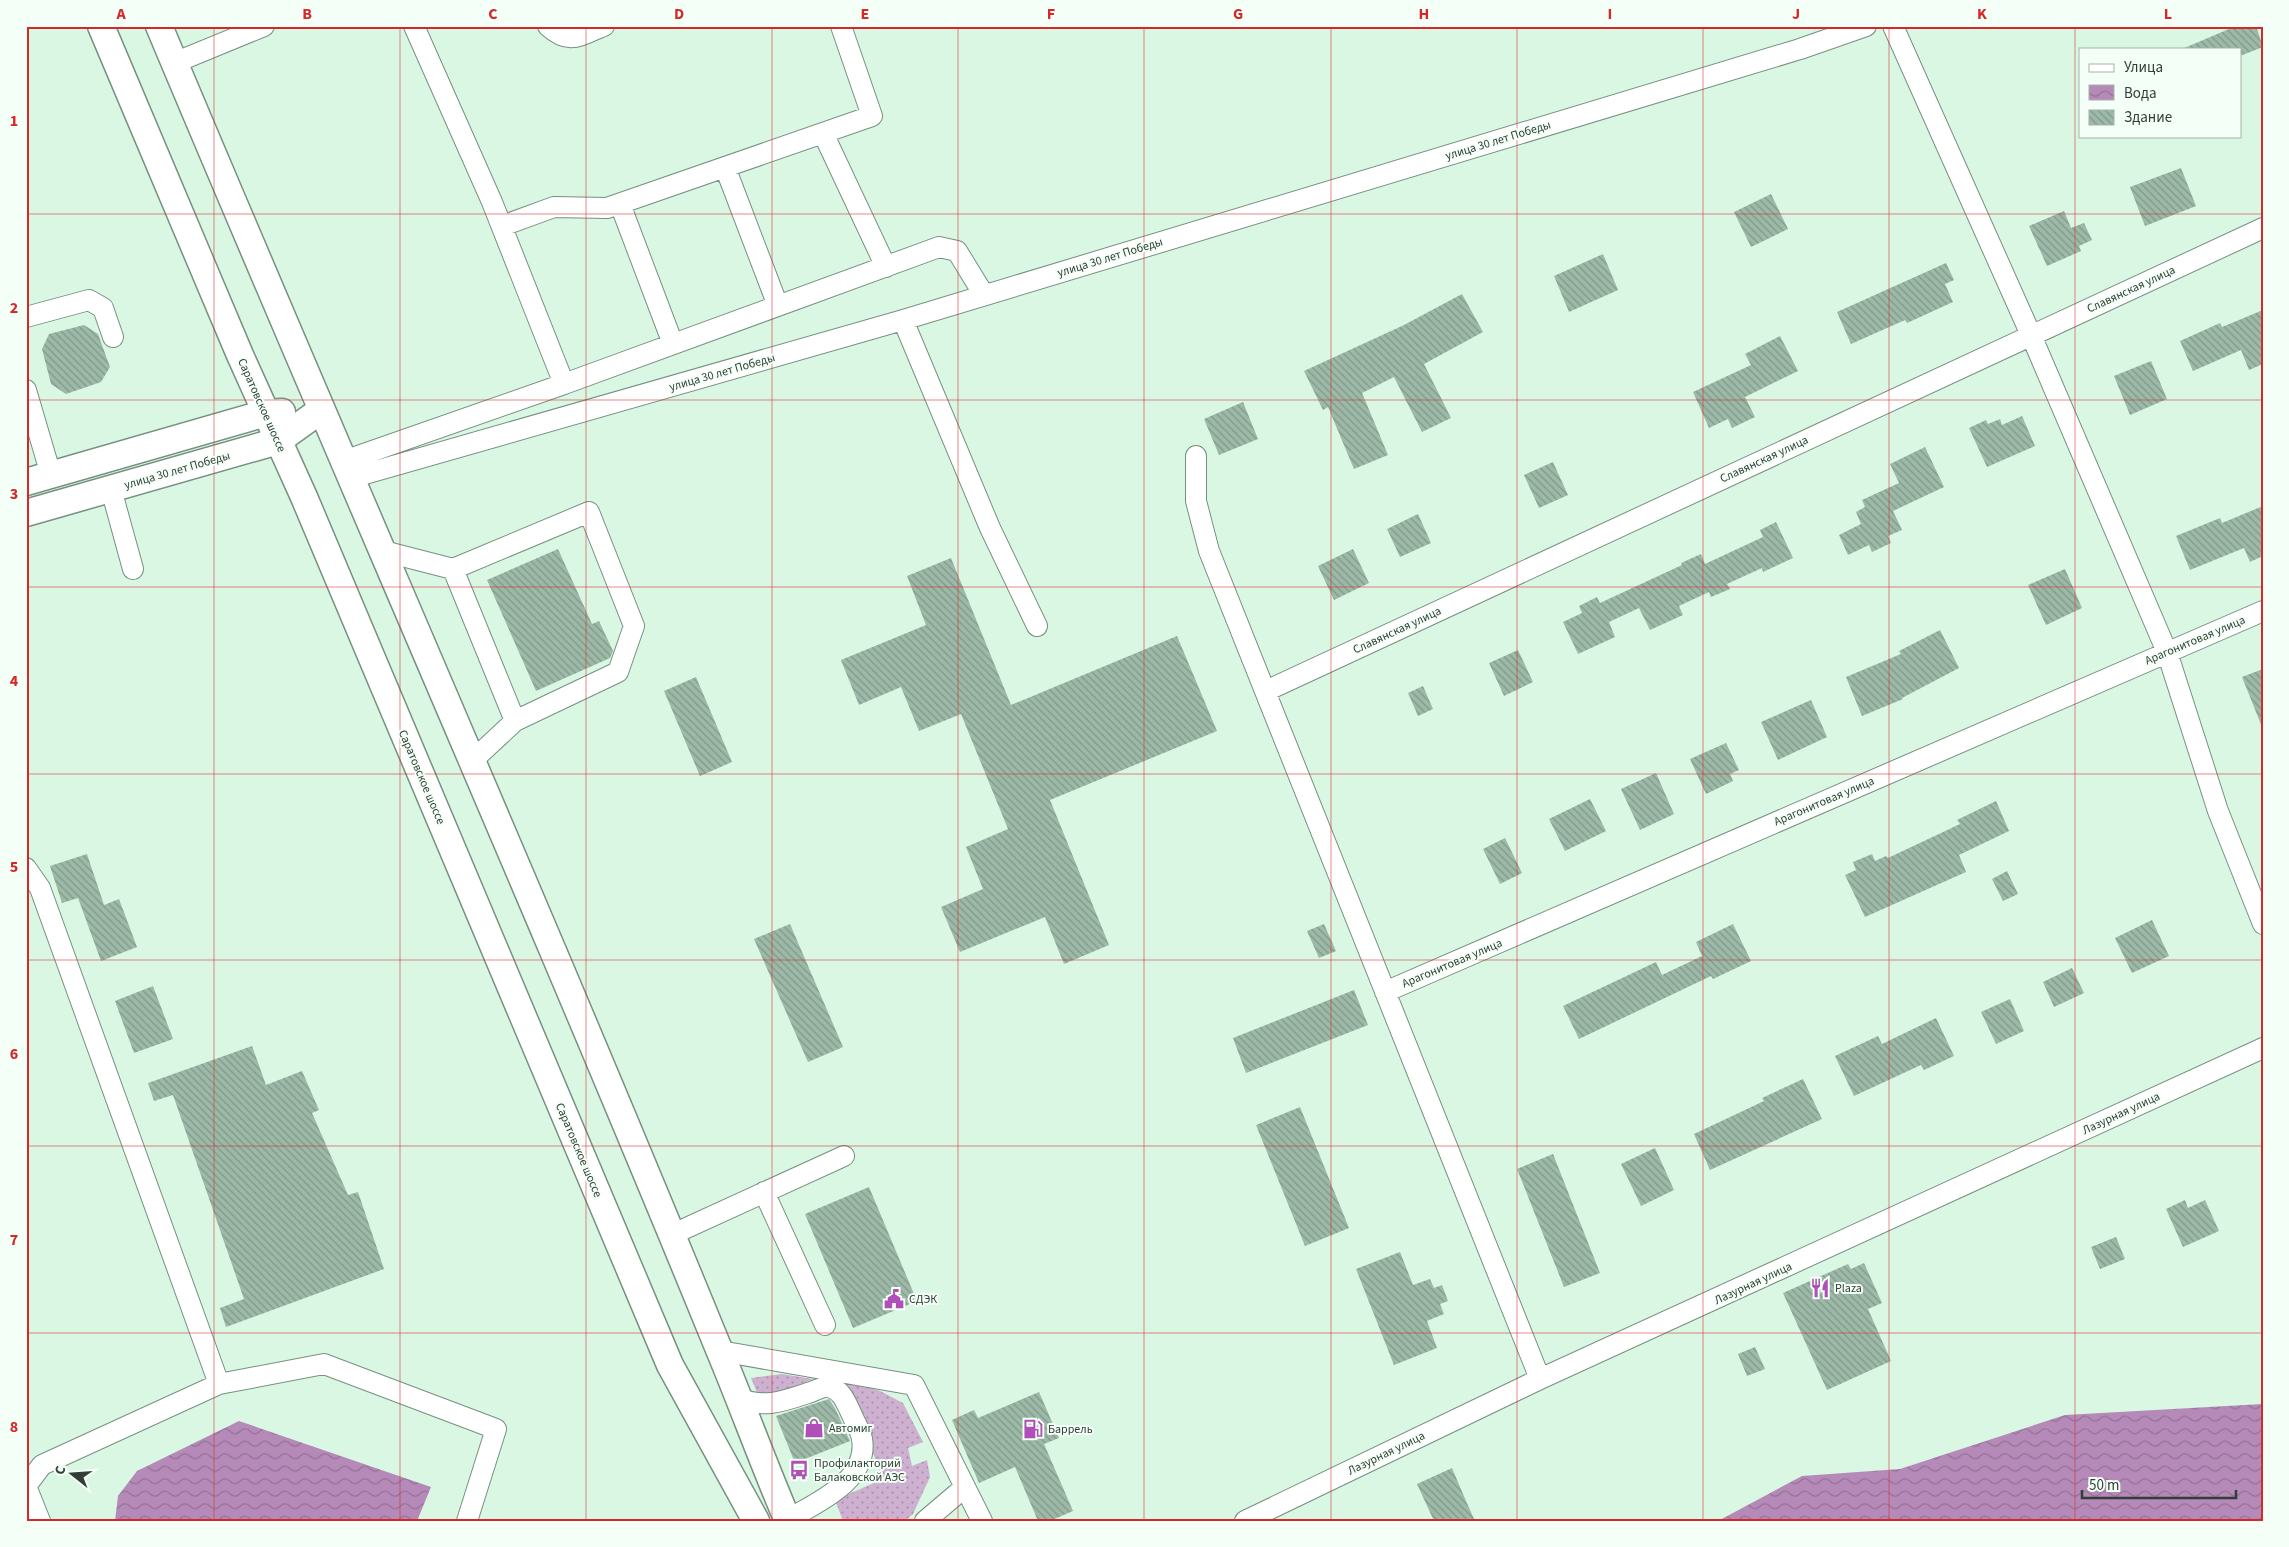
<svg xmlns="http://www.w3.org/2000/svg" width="2289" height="1547" viewBox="0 0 2289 1547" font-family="'Source Sans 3',sans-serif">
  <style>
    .grass { fill: url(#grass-dots) }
    .water { fill: url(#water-waves) }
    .building { fill: url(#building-back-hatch) }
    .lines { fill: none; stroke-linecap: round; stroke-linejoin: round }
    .minor-casing { stroke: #769180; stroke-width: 22 }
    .major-casing { stroke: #769180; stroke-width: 29 }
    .minor { stroke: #fff; stroke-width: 20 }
    .major { stroke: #fff; stroke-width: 26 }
    .grid { fill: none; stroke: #d62828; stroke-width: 1; stroke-opacity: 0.55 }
    .labels { text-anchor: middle; stroke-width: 4; stroke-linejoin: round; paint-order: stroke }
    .street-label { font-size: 12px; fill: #323e37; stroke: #f3fff7 }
    .poi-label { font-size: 12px; fill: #323e37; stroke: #f3fff7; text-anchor: start }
    .neatline { fill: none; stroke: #d62828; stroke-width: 2 }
    .grid-label { font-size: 16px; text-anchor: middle; font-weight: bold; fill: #d62828 }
  </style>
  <defs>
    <pattern id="grass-dots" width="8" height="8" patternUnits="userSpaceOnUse" patternTransform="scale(1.25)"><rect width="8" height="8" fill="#ceb0d0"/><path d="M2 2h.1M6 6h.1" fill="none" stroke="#a891aa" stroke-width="1.8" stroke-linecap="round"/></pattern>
    <pattern id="water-waves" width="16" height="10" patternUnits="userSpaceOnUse" patternTransform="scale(1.25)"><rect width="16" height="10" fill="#b58ab8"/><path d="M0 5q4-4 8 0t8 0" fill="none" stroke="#947296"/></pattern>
    <pattern id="building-back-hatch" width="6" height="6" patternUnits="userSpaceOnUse" patternTransform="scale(1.25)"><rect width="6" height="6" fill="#9db9a8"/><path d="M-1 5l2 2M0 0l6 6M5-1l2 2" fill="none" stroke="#81988a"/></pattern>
  </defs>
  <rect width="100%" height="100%" fill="#daf7e4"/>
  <!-- grass -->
  <path class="grass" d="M782,1374L813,1379L760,1400L751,1378Z
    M844,1379L880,1391L903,1403L923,1442L908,1448L912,1466L927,1460L930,1477L913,1514L905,1521H843L835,1500L883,1479Z"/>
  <!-- water -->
  <path class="water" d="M2263,1404V1521H1718L1802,1476L1900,1469L2065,1415Z
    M239,1421L431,1487L417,1521H115L118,1496L137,1471Z"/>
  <!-- building -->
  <path class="building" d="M2236,26H2256L2263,47L2240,56V49H2182Z
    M2181,168L2196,206L2145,226L2130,187Z
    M1771,194L1788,229L1751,247L1734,212Z
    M2064,211L2071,228L2084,223L2092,240L2079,246L2081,251L2047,266L2029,226Z
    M1603,254L1618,290L1569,312L1554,276Z
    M1946,263L1954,280L1945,284L1953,302L1907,323L1905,320L1851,344L1837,312Z
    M1462,294L1483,332L1424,364L1451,418L1422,432L1394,377L1362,393L1388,455L1354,469L1328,407L1323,410L1304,371L1404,325Z
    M2263,310V364L2249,370L2241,350L2193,371L2180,341L2220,323L2222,327Z
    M84,325L98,334L110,367L101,382L66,394L51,384L42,349L49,334Z
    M1780,336L1798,371L1745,397L1755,417L1732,428L1728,419L1709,428L1693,392L1751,365L1745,354Z
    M2151,361L2167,399L2130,415L2114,376Z
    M1243,402L1258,439L1219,455L1204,419Z
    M2022,416L2035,446L1987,467L1969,428L1986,420L1988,424L2000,419L2002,425Z
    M1925,447L1944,487L1893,511L1902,530L1888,536L1891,543L1872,552L1869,545L1848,555L1839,535L1861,524L1856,512L1865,507L1862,500L1899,483L1890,464Z
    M1553,462L1568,495L1539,508L1524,475Z
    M2263,506V556L2250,562L2244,548L2190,570L2176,536L2220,518L2222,523Z
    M1418,514L1431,543L1400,557L1387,529Z
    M1776,522L1793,558L1763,572L1762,568L1727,584L1730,589L1711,597L1709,592L1679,606L1683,615L1650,630L1639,608L1609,622L1615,637L1578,654L1563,622L1582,613L1579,606L1597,597L1600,603L1682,565L1681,563L1701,554L1705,564L1763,537L1760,530Z
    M558,549L592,624L599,621L613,651L610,658L536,691L487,580Z
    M1353,549L1369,583L1334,600L1318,566Z
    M951,558L1011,705L1177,636L1217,731L1050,800L1109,945L1064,964L1045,917L960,952L941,907L983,889L966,847L1008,829L961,714L919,731L901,687L859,705L841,660L926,625L907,576Z
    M2065,569L2082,608L2046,625L2028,585Z
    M1940,630L1959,668L1902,698L1903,699L1862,716L1846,677L1901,654L1899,651Z
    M1518,650L1533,682L1504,696L1489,663Z
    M2263,669V727H2262L2242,677Z
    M696,677L732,762L700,776L664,691Z
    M1423,686L1433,709L1418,716L1408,693Z
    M1811,700L1827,737L1778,760L1761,722Z
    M1726,743L1739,770L1730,774L1733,781L1706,794L1690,759Z
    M1656,773L1674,814L1640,830L1621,789Z
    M1590,799L1606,831L1565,851L1549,819Z
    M1996,801L2009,831L1959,855L1966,872L1865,917L1845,875L1856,870L1853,862L1872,854L1875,861L1886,856L1888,858L1960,824L1957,820Z
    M1505,838L1522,873L1500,884L1483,849Z
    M87,854L104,905L119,899L137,947L101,961L78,898L62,903L50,866Z
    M2007,871L2018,894L2003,901L1992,879Z
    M2152,920L2169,956L2132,973L2115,938Z
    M790,924L843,1047L808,1062L754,939Z
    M1324,924L1336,951L1319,958L1307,931Z
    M1733,924L1751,961L1713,979L1711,976L1579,1039L1563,1006L1656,962L1662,975L1702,956L1696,942Z
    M2072,968L2084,993L2054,1007L2043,982Z
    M153,986L173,1039L134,1053L115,1001Z
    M1354,990L1368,1025L1246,1073L1233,1038Z
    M2010,999L2024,1031L1996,1044L1981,1012Z
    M1936,1018L1954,1056L1924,1070L1921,1065L1854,1096L1835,1056L1878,1036L1882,1044Z
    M252,1046L266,1085L302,1071L319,1110L312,1113L348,1195L358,1192L384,1269L226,1327L220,1308L244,1299L173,1095L154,1101L148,1083Z
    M1803,1079L1822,1119L1710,1170L1694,1134L1764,1101L1762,1098Z
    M1300,1107L1349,1228L1305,1246L1256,1125Z
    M1655,1148L1674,1190L1641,1206L1621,1164Z
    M1553,1154L1600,1273L1564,1287L1517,1169Z
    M869,1187L917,1301L853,1328L805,1214Z
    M2185,1200L2188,1208L2205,1200L2219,1231L2183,1247L2166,1209Z
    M2116,1237L2125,1259L2100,1269L2091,1247Z
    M1400,1252L1413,1285L1430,1279L1434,1288L1442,1285L1448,1301L1440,1304L1444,1314L1427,1321L1437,1348L1394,1365L1356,1269Z
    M1864,1263L1882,1303L1868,1309L1891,1361L1827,1390L1783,1293L1848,1264L1851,1269Z
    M1755,1347L1765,1369L1747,1376L1738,1354Z
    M1039,1392L1059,1438L1044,1444L1073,1511L1050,1521H1038L1015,1467L979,1483L952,1420L974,1410L978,1418Z
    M829,1399L835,1408L850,1441L795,1463L776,1416Z
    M1452,1468L1466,1501L1475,1521H1434L1417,1484Z"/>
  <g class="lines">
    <defs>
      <path id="minor" d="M548,26C570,46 580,35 604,26
        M1893,26L2031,335L2167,652L2218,811L2263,924
        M174,63L264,26
        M823,133L886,267
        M725,167L778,306
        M620,204L673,344
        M502,226L554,207L607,208L872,116L841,26
        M26,317L89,300L103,308L113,337
        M903,320L990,528L1037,626
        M564,384L939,247L957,251L984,295
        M26,390L51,475
        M1196,456V501L1209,551L1540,1379
        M344,461L564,384L492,202L414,26
        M351,478L903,320L1800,49L1866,26
        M111,489L133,569
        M383,551L453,569L515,721L472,761
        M453,569L589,512L634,626L618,672L515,721
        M1266,691L2263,228
        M26,868L40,888L219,1384L324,1364L496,1429L467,1521
        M1385,992L2263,611
        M764,1192L825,1325
        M671,1235L844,1156
        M720,1351L914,1385L965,1487L925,1521
        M738,1398C765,1409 784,1401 811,1392C816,1390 824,1386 829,1387C842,1389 847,1405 852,1415C855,1423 861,1431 862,1439C869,1481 816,1503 787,1520
        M965,1487L982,1521
        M40,1521L26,1486L42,1465L219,1384
        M1245,1521L1540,1379L2263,1048"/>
      <path id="major" d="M101,26L240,355L304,497L670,1365L756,1521
        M159,26C344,467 537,904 718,1347C742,1404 763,1463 788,1521
        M26,482L266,413L282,412
        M26,513L278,441L321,410"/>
    </defs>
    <!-- minor casing -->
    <use href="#minor" class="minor-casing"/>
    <!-- major casing -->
    <use href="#major" class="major-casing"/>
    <!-- minor -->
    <use href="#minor" class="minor"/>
    <!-- major -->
    <use href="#major" class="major"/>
  </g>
  <!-- grid -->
  <path class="grid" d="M214,26V1521M400,26V1521M586,26V1521M772,26V1521M958,26V1521M1144,26V1521M1331,26V1521M1517,26V1521M1703,26V1521M1889,26V1521M2075,26V1521M26,214H2263M26,400H2263M26,587H2263M26,774H2263M26,960H2263M26,1146H2263M26,1333H2263"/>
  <!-- icons -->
  <defs>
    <symbol id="restaurant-bare" viewBox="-9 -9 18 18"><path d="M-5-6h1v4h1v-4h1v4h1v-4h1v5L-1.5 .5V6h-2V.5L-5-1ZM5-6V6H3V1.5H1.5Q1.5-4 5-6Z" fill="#b04fb8" stroke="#f3fff7" stroke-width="2.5" paint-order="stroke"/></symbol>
    <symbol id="civic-bare" viewBox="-9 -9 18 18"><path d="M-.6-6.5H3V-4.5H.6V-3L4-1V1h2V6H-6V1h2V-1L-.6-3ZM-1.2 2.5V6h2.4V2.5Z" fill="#b04fb8" stroke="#f3fff7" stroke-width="2.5" paint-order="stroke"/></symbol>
    <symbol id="shop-bare" viewBox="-9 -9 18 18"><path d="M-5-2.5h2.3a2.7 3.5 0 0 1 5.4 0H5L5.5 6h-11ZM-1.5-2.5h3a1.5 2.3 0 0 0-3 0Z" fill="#b04fb8" stroke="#f3fff7" stroke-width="2.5" paint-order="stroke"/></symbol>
    <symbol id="fuel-bare" viewBox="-9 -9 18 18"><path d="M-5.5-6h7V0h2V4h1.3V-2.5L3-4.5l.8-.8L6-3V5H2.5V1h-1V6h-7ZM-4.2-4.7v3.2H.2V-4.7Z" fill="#b04fb8" stroke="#f3fff7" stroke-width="2.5" paint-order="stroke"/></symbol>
    <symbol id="bus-bare" viewBox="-9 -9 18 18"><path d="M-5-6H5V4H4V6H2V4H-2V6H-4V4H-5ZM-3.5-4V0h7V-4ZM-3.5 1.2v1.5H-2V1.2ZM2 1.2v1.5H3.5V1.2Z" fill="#b04fb8" stroke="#f3fff7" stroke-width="2.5" paint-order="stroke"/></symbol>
  </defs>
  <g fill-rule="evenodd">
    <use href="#restaurant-bare" x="1806" y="1274" width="28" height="28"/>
    <use href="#civic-bare" x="880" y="1285" width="28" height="28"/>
    <use href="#shop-bare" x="800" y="1414" width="28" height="28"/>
    <use href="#fuel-bare" x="1019" y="1415" width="28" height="28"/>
    <use href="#bus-bare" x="785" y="1456" width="28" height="28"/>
  </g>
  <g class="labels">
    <!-- street labels -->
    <g class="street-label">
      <text transform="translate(1498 140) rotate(-17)" y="4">улица 30 лет Победы</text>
      <text transform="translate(1110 257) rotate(-17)" y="4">улица 30 лет Победы</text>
      <text transform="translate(2131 289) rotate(-25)" y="4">Славянская улица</text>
      <text transform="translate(722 372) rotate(-16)" y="4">улица 30 лет Победы</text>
      <text transform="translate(262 405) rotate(66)" y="4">Саратовское шоссе</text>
      <text transform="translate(1764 459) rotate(-25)" y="4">Славянская улица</text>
      <text transform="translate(177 470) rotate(-16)" y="4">улица 30 лет Победы</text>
      <text transform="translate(1397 630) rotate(-25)" y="4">Славянская улица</text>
      <text transform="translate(2195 640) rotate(-23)" y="4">Арагонитовая улица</text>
      <text transform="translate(422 777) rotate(67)" y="4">Саратовское шоссе</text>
      <text transform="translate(1824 801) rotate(-23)" y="4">Арагонитовая улица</text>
      <text transform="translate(1452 963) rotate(-23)" y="4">Арагонитовая улица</text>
      <text transform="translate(2121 1113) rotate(-25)" y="4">Лазурная улица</text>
      <text transform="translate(579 1150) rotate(67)" y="4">Саратовское шоссе</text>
      <text transform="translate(1753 1283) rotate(-25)" y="4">Лазурная улица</text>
      <text transform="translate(1386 1453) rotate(-26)" y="4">Лазурная улица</text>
    </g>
    <!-- poi labels -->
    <g class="poi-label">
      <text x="1835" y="1292">Plaza</text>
      <text x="909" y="1303">СДЭК</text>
      <text x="829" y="1432">Автомиг</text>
      <text x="1048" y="1433">Баррель</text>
      <text x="814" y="1467">Профилакторий<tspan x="814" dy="14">Балаковской АЭС</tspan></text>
    </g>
  </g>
  <!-- border -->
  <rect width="2289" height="1547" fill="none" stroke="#f3fff7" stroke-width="55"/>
  <!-- legend -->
  <rect x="2079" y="48" width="162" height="90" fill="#f3fff7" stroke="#a6b2aa"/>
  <rect x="2089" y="64" width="25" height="8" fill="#ffffff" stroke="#a6b2aa"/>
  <text x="2124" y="72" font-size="15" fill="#323e37">Улица</text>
  <rect x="2089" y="85" width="25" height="15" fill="url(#water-waves)" stroke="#a6b2aa"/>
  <text x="2124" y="98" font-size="15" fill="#323e37">Вода</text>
  <rect x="2089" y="110" width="25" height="15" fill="url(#building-back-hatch)" stroke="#a6b2aa"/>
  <text x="2124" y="122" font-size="15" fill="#323e37">Здание</text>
  <!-- north arrow -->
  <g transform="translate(72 1474) rotate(287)" stroke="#f3fff7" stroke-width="4" paint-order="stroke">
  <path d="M0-4L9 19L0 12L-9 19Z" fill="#323e37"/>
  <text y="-8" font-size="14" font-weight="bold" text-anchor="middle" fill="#323e37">С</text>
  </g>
  <!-- scale -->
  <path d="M2082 1490v8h154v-8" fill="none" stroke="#323e37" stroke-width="2.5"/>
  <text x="2089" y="1490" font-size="15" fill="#323e37" stroke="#f3fff7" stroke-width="4" paint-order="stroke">50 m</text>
  <rect x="28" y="28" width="2234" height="1492" class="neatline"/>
  <g class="grid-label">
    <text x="121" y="19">A</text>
    <text x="307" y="19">B</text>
    <text x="493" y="19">C</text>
    <text x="679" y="19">D</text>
    <text x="865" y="19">E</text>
    <text x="1051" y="19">F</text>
    <text x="1238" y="19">G</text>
    <text x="1424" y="19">H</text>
    <text x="1610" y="19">I</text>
    <text x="1796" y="19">J</text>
    <text x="1982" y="19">K</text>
    <text x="2168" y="19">L</text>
    <text x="14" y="126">1</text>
    <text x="14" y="313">2</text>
    <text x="14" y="499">3</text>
    <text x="14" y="686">4</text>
    <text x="14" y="872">5</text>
    <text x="14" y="1059">6</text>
    <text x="14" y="1245">7</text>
    <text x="14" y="1432">8</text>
  </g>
</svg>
